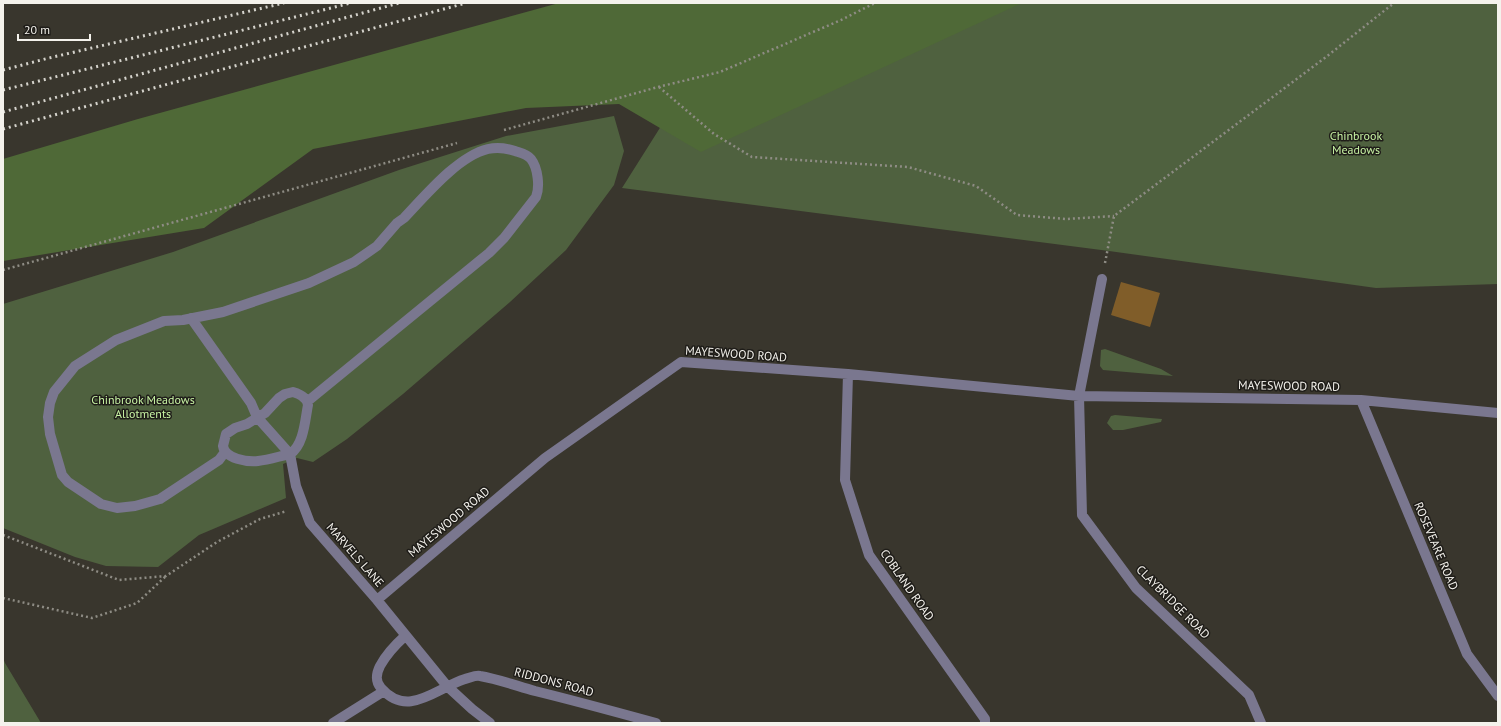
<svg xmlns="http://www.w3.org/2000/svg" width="1501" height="726" viewBox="0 0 1501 726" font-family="'PT Sans',sans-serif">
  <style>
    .green { fill: #4f613f }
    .forest { fill: #4f6937 }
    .building { fill: #805d29 }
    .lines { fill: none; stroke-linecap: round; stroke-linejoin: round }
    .path { stroke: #8e8c84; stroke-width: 2.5; stroke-dasharray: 2 3; stroke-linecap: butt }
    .minor { stroke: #7a778f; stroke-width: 10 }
    .rail { stroke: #d5d3cc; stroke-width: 3; stroke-dasharray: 2 4; stroke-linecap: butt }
    .labels { text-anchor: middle; stroke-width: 3; stroke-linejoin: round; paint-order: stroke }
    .park-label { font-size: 12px; fill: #c7f2a3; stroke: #1f1d19 }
    .street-label { font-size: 12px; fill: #f4f2ec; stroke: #1f1d19 }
  </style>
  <rect width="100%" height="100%" fill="#39362d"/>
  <!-- green -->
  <path class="green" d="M824,3H1498V284L1376,288L1109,251L622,188L716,39Z
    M614,116L624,151L614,185L566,250L510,302L403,394L347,439L313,462L297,458L283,464L286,498L199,535L158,567L106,566L75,557L3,528V304L173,252L399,170L506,136Z
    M1105,349L1161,369L1173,376L1103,370L1100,366L1101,350Z
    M1115,415L1162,419L1161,422L1123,430H1113L1107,423L1111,416Z
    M3,658L5,663L41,723H3Z"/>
  <!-- forest -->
  <path class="forest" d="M559,3H1022L701,152L619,104L526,108L313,149L204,228L3,261V159L138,119Z"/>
  <!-- building -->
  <path class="building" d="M1121,282L1160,293L1150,327L1111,315Z"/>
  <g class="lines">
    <!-- path -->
    <path class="path" d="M659,87L714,134L752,157L908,167L976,186L1017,215L1066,219L1114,216
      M504,130L658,87L720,72L841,20L875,3
      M1105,263L1114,216L1326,57L1394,3
      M3,270L457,143
      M3,535L119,580L166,576L217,542L260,519L287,511
      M3,598L92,618L137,603L166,576"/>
    <!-- minor -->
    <path class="minor" d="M1102,279L1079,396L1082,515L1136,588L1249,695L1261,723
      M191,318L251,403L257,417L290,454L296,486L310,523L377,600L447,686L472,709L490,723
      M848,374L845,480L869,555L985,719V723
      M293,392C300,394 307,397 308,405C305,420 304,445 290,454C280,456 269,460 258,461C247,462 225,459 223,446L226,434L235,428L247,424L265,413L279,398L285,394Z
      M1361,400L1467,654L1498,696
      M225,452L219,460L160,499L135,506L117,508L101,504L68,482L62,475L50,434L48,417L50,403L54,392L75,366L116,340L164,321L183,320L223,312L309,283L354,262L377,246L397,223L404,218C425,196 458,156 488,149C497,147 506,148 515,151C521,153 527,154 531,159C538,168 540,187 536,197L504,238L489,253L308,401
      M377,600L545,458L681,362L848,374L1079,396L1361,400L1498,413
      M405,636C395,645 387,653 380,666C376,674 375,681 381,688C408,719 436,688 465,679C470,678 475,675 480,676C498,679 517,686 535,691C576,701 616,712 656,723
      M333,723L384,691"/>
    <!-- rail -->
    <path class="rail" d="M3,70L49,58L284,3
      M3,90L351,3
      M3,112L399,3
      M3,129L466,3"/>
  </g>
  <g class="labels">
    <!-- park labels -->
    <g class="park-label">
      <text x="1356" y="140">Chinbrook<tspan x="1356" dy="14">Meadows</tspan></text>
      <text x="143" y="404">Chinbrook Meadows<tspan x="143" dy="14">Allotments</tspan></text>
    </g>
    <!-- street labels -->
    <g class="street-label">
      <text transform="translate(736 354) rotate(4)" y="4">MAYESWOOD ROAD</text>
      <text transform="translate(1289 386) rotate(1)" y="4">MAYESWOOD ROAD</text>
      <text transform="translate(449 522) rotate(-40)" y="4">MAYESWOOD ROAD</text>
      <text transform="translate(1436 546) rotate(67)" y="4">ROSEVEARE ROAD</text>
      <text transform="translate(355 555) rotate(49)" y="4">MARVELS LANE</text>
      <text transform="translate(907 585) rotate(55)" y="4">COBLAND ROAD</text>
      <text transform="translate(1173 602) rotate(45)" y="4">CLAYBRIDGE ROAD</text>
      <text transform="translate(554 682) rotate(15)" y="4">RIDDONS ROAD</text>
    </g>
  </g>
  <!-- border -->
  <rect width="1501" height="726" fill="none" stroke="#f4f2ec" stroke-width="8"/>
  <!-- scale -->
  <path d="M18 34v6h72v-6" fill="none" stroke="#f4f2ec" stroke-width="2"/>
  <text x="24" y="34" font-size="12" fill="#f4f2ec" stroke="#1f1d19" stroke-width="3" paint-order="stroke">20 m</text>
</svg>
